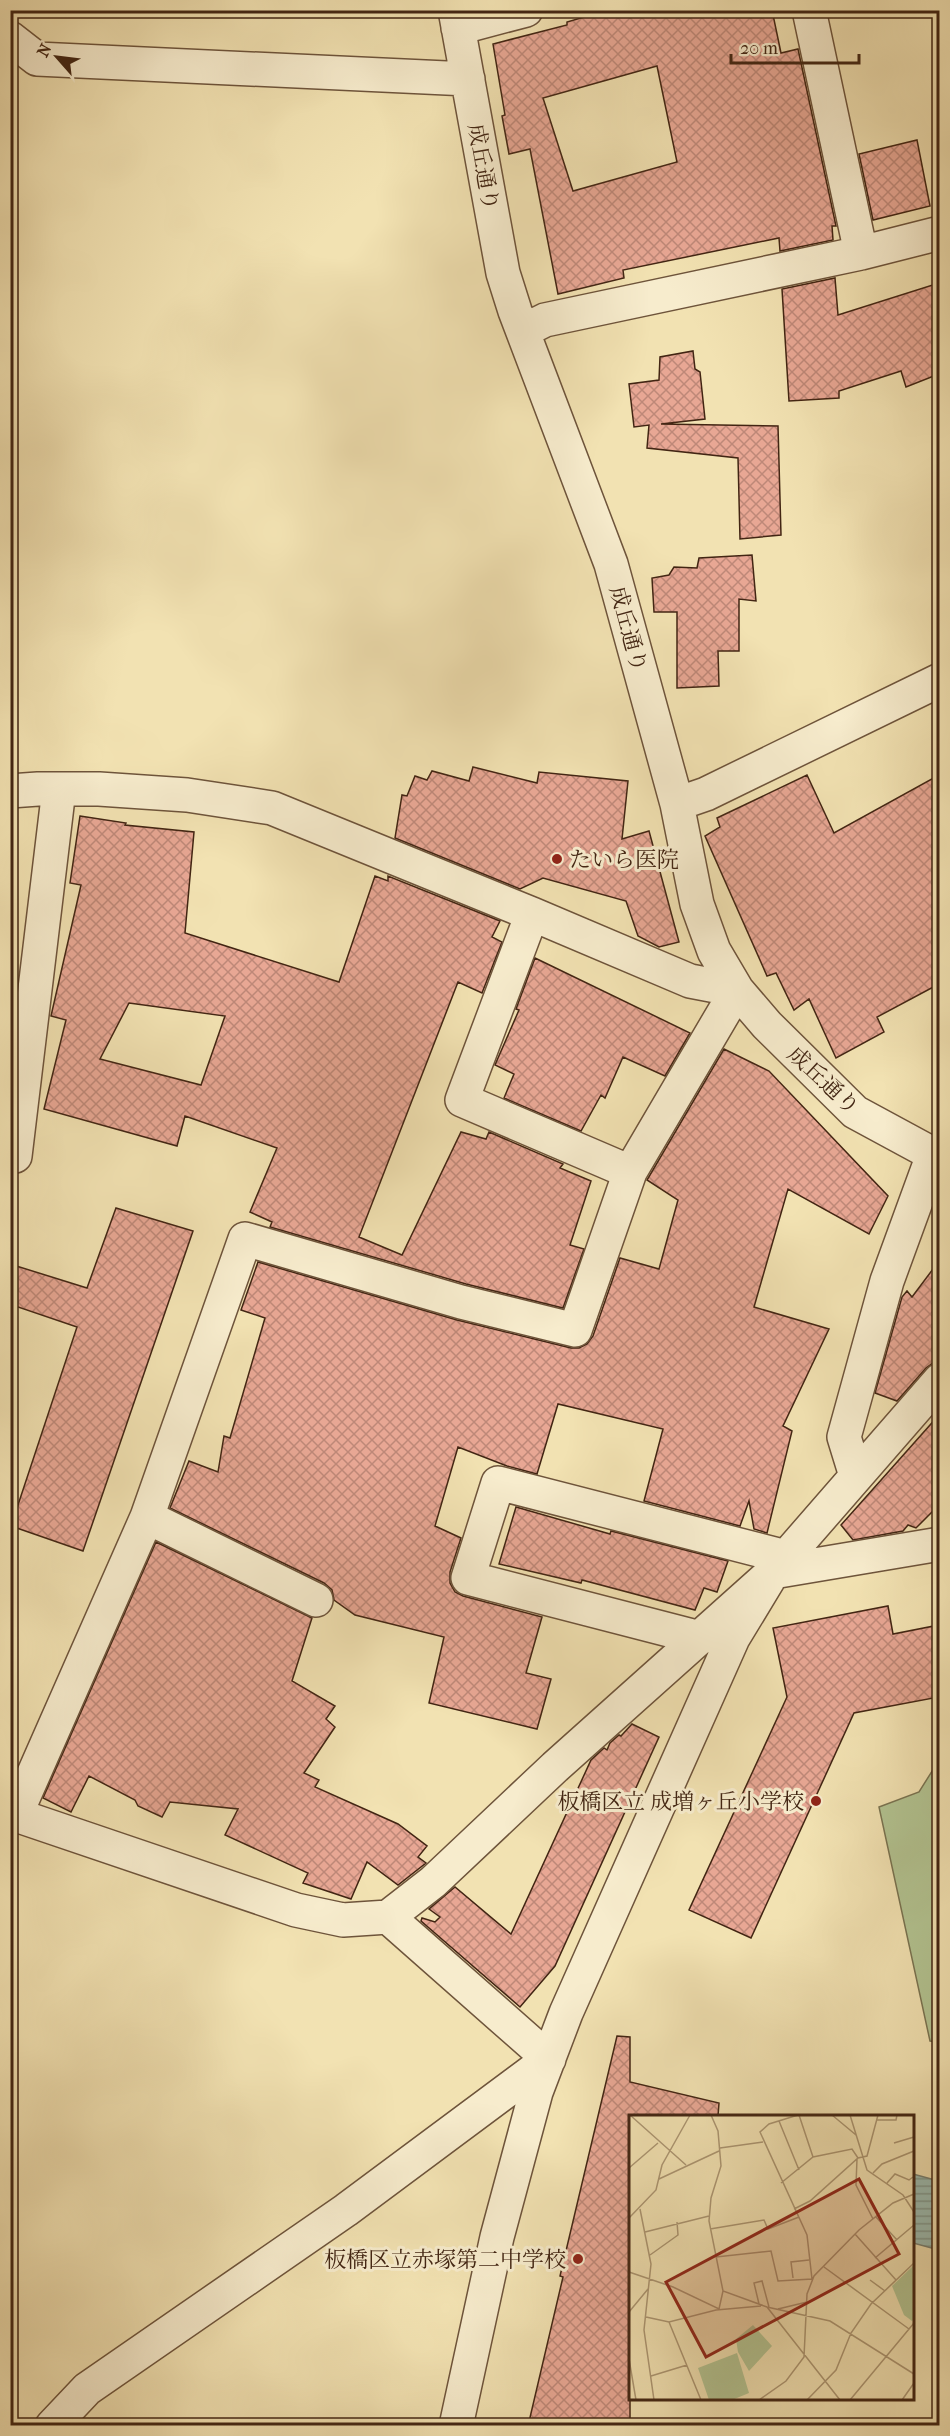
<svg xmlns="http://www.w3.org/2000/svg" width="950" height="2436" viewBox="0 0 950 2436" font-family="'IM FELL French Canon','Noto Serif JP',serif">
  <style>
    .garden { fill: #b3c492; stroke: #7a7452; stroke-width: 1.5 }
    .water { fill: url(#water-rules); stroke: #788073; stroke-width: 1.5 }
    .building { fill: url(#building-cross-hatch); stroke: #422513; stroke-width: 1.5; fill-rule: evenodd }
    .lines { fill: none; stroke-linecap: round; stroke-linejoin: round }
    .minor-casing { stroke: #6e543b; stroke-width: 36 }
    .minor { stroke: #f7eccd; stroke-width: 33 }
    .poi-dot { fill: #8f2418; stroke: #f7eccd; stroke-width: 2 }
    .labels { text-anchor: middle; stroke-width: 6; stroke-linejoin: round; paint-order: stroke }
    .street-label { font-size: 22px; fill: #422513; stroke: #f7eccd }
    .poi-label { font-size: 22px; fill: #422513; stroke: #f7eccd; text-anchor: end }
    .inset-road { fill: none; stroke: #ac9672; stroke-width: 1.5 }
    .view { fill: #8f2418; fill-opacity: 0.15; stroke: #8f2418; stroke-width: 3 }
    .inset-edge { fill: none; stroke: #422513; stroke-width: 3 }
  </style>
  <defs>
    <pattern id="water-rules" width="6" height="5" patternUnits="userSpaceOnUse" patternTransform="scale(1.5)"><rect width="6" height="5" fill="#9cbdb3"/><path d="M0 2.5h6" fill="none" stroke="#819990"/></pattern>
    <pattern id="building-cross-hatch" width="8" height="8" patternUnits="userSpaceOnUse" patternTransform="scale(1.5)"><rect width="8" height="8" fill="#e8a794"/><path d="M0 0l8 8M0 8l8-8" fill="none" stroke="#be8878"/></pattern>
  </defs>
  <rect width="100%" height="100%" fill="#f2e2b2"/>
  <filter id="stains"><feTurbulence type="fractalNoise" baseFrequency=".00333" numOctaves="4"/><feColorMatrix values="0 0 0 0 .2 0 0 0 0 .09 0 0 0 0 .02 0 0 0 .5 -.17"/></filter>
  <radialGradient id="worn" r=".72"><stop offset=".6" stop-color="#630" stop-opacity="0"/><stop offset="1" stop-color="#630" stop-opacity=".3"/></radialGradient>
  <!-- garden -->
  <path class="garden" d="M939,1760V2042L930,2041L879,1807L919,1792Z"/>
  <!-- water -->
  <path class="water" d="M913,2174L939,2181V2250L913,2243Z"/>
  <!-- building -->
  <path class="building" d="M608,10H772L781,53L798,49L836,226H832L833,240L780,251L779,238L623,270L624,278L558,294L530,149L509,154L502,116L505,115L493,44L567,25V22ZM657,66L677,162L573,191L543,98Z
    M917,140L930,206L873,220L859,154Z
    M835,278L838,315L939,283V374L906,387L901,371L839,391V398L789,401L782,289Z
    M693,351L695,369L700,372L705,419L661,424L778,426L781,535L740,539L738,458L647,448L649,425L634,427L629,384L659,380L660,357Z
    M752,555L756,601L739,599V651H718L719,686L677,688V612H654L652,578L669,575L674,567L697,568L699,558Z
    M473,767L537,783L539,772L628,781L622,839L649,831L679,942L659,947L638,936L626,901L543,878L520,889L395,838L402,795L407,796L415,776L427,780L432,771L469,781Z
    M807,775L834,833L939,775V984L877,1017L884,1032L836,1058L809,999L794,1010L776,973L767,976L705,836L720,827L717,818Z
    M80,816L126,823L125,825L194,832L185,933L339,982L375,876L388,881V876L500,921L492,937L502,942L482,993L458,982L359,1237L402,1255L461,1132L486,1139L489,1132L563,1164L560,1168L591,1181L570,1245L584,1249L563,1308L466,1284L270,1227L272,1222L250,1212L277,1148L185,1116L177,1146L44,1109L66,1020L51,1016L81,885L70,883ZM129,1003L225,1016L201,1085L100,1059Z
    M535,958L690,1033L665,1076L623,1057L605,1098L601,1095L581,1131L504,1098L514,1074L495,1065L519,1010L516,1009Z
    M724,1049L769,1071L888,1196L869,1234L788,1189L754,1307L829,1329L783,1426L792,1431L767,1533L754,1529L749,1501L740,1526L644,1501L663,1429L558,1404L537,1474L507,1466L458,1447L435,1526L461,1538L450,1572V1583L455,1592L463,1596L542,1617L526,1673L551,1679L537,1729L429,1703L444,1637L355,1615L334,1600L332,1590L324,1583L170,1508L189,1461L218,1472L224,1436L230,1438L265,1318L241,1310L258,1262L457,1320L571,1348H579L587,1344L593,1336L620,1258L659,1269L678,1200L647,1180Z
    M116,1208L193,1231L83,1551L11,1526L77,1327L15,1306L10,1293V1264L87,1288Z
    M939,1261V1362L933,1363L926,1368L897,1401L875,1393L902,1297L907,1291L912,1297Z
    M939,1409V1505L916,1528L908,1525L903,1531L853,1540L841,1525L938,1416L935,1415Z
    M516,1507L610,1534L611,1531L728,1561L717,1592L704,1588L695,1610L582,1580L581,1583L499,1564Z
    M156,1542L312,1618L292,1681L335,1706L326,1719L335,1727L304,1773L319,1780L315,1787L398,1824L427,1846L418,1857L426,1863L398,1885L367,1862L351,1899L303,1883L308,1873L225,1835L238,1809L170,1802L162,1817L138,1806L135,1800L89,1776L71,1812L43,1798Z
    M888,1606L893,1634L939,1625V1697L854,1713L751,1938L689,1910L787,1697L773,1628Z
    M632,1724L659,1737L555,1966L520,2007L421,1921L422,1918L435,1922L440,1917L429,1909L455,1887L511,1934L591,1760L604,1748L607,1750L610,1743L619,1735L621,1736Z
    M617,2036L630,2037V2082L719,2103L718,2116H630V2426H528L563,2277L560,2276Z"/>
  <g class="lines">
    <defs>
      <path id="minor" d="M455,10L503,273L515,311L611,564L677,804L697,904L714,951L737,990L767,1025L855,1112L940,1158
        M809,10L861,253
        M458,28L526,10
        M10,38L37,59L468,79
        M523,331L545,320L861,253L940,233
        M10,791L38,789H99L187,795L272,808L532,914L690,981L737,990L630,1172L575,1330L461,1302L245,1239L147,1517L16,1814
        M677,804L706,794L940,680
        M532,914L462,1100L630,1172
        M10,1156H15L59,789
        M856,1476L844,1437L887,1281L933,1155
        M147,1517L316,1600
        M700,1638L468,1578L498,1483L786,1557
        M10,1813L296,1910L343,1920L388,1917L433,1882L555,1767L773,1572L940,1380
        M52,2426L87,2389L346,2210L549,2059L388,1917
        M456,2426L497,2237L536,2092L566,2013L733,1638L773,1572L940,1544"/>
    </defs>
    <!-- minor casing -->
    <use href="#minor" class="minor-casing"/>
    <!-- minor -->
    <use href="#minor" class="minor"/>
  </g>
  <!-- markers -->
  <g class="poi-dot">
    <circle cx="557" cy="859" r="6"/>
    <circle cx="816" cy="1801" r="6"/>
    <circle cx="578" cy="2259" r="6"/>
  </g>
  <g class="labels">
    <!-- street labels -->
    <g class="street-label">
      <text transform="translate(484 167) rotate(80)" y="8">成丘通り</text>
      <text transform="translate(629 629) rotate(75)" y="8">成丘通り</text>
      <text transform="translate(824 1080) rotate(43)" y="8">成丘通り</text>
    </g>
    <!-- poi labels -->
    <g class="poi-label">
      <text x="569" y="867" text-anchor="start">たいら医院</text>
      <text x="804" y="1809">板橋区立 成増ヶ丘小学校</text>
      <text x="566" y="2267">板橋区立赤塚第二中学校</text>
    </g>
  </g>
  <!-- overview -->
  <g transform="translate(629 2115)">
    <rect width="285" height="285" fill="#f2e2b2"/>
    <path d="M285,150V204L283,206L275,200L263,171Z" fill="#b3c492"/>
    <path d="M124,210L143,231L120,256L109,237L107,224ZM108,238L120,278L103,285H80L69,253Z" fill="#b3c492"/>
    <path class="inset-road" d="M1,0L57,50M82,0L89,16L92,51L82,83L80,106L94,176L138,192L201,206L285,259M170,0L184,42M203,0L227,20M221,0L238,55L274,80L285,97M248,5H267L268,0M150,6L170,55M265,28L285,22M91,33L134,27M228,44L227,70L244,104M0,53L29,28M244,58L253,49L285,36M30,64L90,36M152,68L184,42L223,34L229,43M258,68L266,59L280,65L284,62M11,94L22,149L15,215L25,285M165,94L181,86L229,43L238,41L249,0M247,102L268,125M0,103L27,75L33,50L61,0M81,114L135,105L139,114L170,102M16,117L80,101M226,119L267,165M21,140L49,120L48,107M87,142L142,136L149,166L183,164L178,120L131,17L140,9L169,0M246,143L285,110M195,152L280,214M0,157L44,172L90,194L94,176M164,163L162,147L180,145M241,165L256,176M130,189L125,168L133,166L140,192M138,192L211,285M149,194L178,187M0,197L19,174M17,202L40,207L87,195L132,191M40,207L72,285M0,244L7,285M22,261L58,250M130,285L157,266L175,242L178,179L185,161L230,115L264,88L285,79M178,285L207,255L222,218L242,189L285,148M221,285L285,208M273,285L285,268"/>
    <path class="view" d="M230,64L270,139L77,242L37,167Z"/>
    <rect width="285" height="285" class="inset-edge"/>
  </g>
  <!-- margin -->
  <rect width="950" height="2436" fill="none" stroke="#f2e2b2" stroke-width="36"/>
  <rect x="12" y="12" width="926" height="2412" fill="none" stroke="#422513" stroke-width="3"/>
  <rect x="18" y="18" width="914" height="2400" fill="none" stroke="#422513" stroke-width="1.5"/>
  <!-- north arrow -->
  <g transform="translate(57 57) rotate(298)" stroke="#f7eccd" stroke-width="4.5" paint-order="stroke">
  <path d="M0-4.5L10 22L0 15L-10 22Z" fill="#422513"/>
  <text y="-9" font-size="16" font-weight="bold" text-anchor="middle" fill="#422513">N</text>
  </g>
  <!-- scale -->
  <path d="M731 54v9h128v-9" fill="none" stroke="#422513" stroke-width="3"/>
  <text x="740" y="54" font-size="18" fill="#422513" stroke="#f7eccd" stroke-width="4.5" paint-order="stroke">20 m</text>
  <rect width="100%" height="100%" filter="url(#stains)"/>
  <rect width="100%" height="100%" fill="url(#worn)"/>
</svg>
